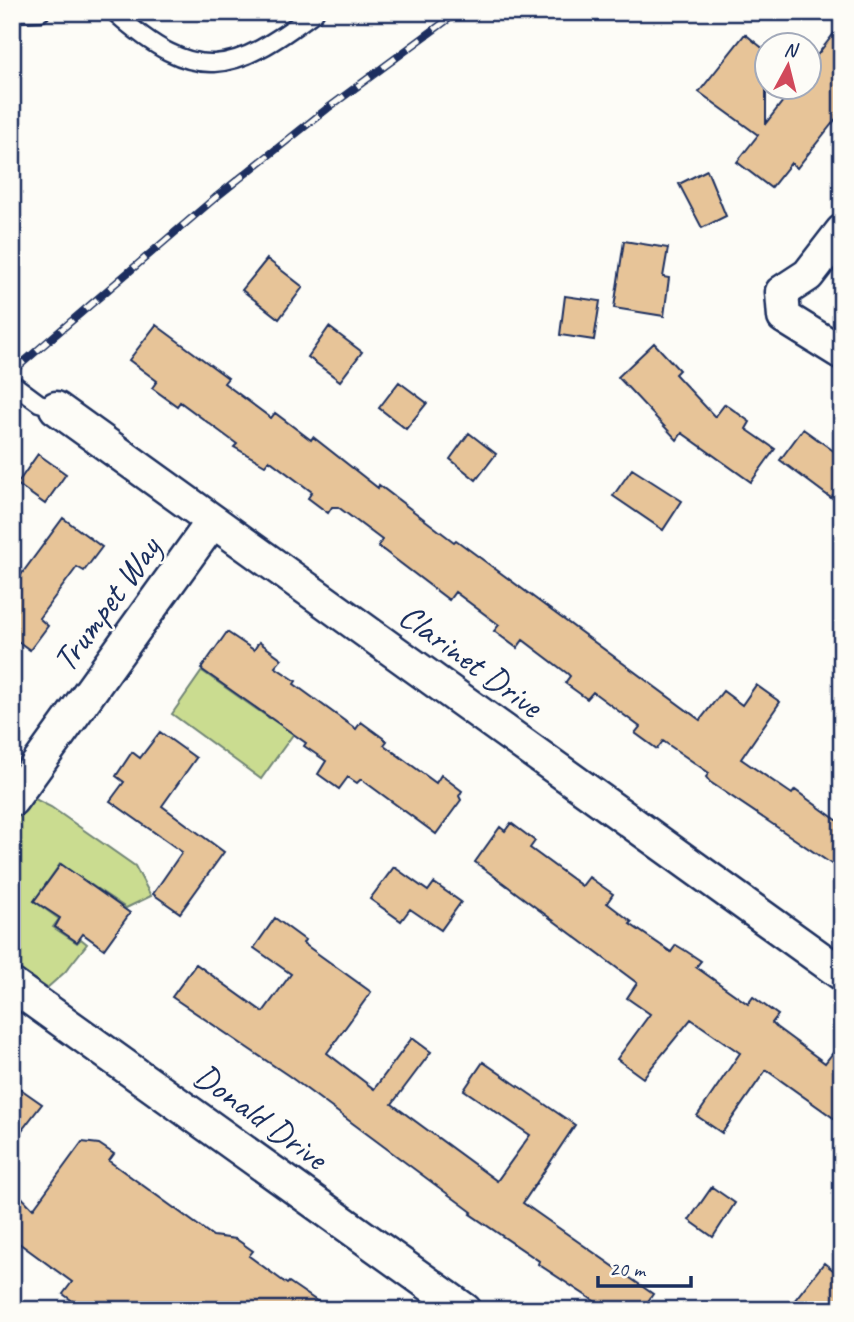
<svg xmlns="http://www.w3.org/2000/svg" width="854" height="1322" viewBox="0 0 854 1322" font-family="Caveat,sans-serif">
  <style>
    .green { fill: #cadc90; stroke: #728677; stroke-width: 2 }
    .building { fill: #e7c498; stroke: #1b2f5e; stroke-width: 2 }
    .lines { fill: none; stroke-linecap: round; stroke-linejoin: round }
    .service-casing { stroke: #1b2f5e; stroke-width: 21 }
    .minor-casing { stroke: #1b2f5e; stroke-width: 37 }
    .service { stroke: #fdfcf7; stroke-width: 16 }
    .minor { stroke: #fdfcf7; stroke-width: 32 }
    .rail-casing { stroke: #1b2f5e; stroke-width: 8 }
    .rail { stroke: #fdfcf7; stroke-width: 5; stroke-dasharray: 16; stroke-linecap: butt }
    .labels { text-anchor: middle; stroke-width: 5; stroke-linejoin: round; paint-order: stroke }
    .street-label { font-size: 35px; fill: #1b2f5e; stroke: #fdfcf7 }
  </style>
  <rect width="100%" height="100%" fill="#fdfcf7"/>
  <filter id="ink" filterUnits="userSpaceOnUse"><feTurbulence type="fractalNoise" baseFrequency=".0143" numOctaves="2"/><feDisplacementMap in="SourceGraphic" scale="14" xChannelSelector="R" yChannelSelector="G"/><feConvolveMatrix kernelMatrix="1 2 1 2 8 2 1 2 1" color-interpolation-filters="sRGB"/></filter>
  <g filter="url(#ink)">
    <!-- green -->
    <path class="green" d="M202,671L269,718L274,712L297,729L261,779L172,714Z
      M29,796L51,807L135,866L151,896L126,908L60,864L34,901L59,919L53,927L77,943L81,939L87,944L65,972L47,988L12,964V819Z"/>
    <!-- building -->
    <path class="building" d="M842,23V111L797,168L791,163L771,188L737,162L758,135L699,92L745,34L766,51V123L793,88H808V67Z
      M707,170L726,216L702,228L679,184Z
      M624,241L668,248L663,277L669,278L664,316L614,308Z
      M267,259L303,287L279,319L242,290Z
      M565,296L600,301L594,340L560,335Z
      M156,325L228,378L224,383L271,418L275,413L311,440L313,437L378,488L379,485L454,542L456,540L700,720L723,691L742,705L756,685L780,702L741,759L792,794L795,790L842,824V871L710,782L706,777L709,773L663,741L657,749L635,733L640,727L593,692L587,699L565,683L570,676L568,674L523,640L517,648L494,631L499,625L455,592L449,600L378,546L382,540L338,507H332L328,513L308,498L312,492L269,460L265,465L234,447L237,444L180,402L177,406L152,388L157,381L129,360Z
      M329,327L362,352L340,381L308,357Z
      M654,343L679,370L675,374L715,417L725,404L750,422L746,429L775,449L751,482L682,433L677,440L618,377Z
      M399,382L427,403L406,429L379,408Z
      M803,429L842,457V483L831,498L780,460Z
      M469,433L496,454L476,480L450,459Z
      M38,454L66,474L45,504L17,484Z
      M632,469L682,501L663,530L613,496Z
      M63,518L102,547L84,571L77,567L39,618L48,626L30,650L12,637V587Z
      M227,632L254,650L259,642L282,659L275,667L296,681L294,684L356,729L361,722L387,741L384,745L436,783L441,775L462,791L459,796L461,800L436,834L361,779L357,783L348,777L339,789L318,774L326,761L304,746L306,743L201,669Z
      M160,732L196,758L162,806L224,852L180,913L153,894L182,852L110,801L124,782L116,776L132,752L140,758Z
      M511,823L535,841L530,848L582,886L589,877L613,894L607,903L632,922L630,924L671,952L676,945L686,951L701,961L696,967L748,1004L753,997L778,1015L772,1023L776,1027L825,1063L842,1041V1124L766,1070L722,1133L697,1116L740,1053L691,1019L643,1078L617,1059L650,1014L627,998L637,983L475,862L500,827L505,831Z
      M61,864L130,913L104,949L83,934L77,942L55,927L60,918L34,901Z
      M394,867L428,891L434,883L461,902L441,930L410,909L401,921L370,899Z
      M275,918L305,940L303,943L371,992L327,1053L374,1089L412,1038L431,1052L392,1104L497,1181L530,1135L464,1090L483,1062L575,1125L523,1203L653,1294L642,1310H608L538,1264L539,1261L470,1214L472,1212L289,1076L172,997L196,964L263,1012L291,974L254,948Z
      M12,1083L42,1104L12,1143Z
      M82,1142L99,1144L114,1154L109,1161L213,1236L236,1239L253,1251L249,1256L287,1284L289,1282L330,1310H85L63,1294L72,1282L12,1238V1187L33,1209Z
      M712,1187L735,1203L713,1237L689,1220Z
      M824,1263L842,1277V1310H787Z"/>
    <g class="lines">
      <defs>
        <path id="service" d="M114,12C196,86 233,74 315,12
          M12,13L41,12
          M12,383L39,403L56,408"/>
        <path id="minor" d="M842,231L808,275L782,292L784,317L842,353
          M56,408L842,974
          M12,800L213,521
          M12,985L465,1310"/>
      </defs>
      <!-- service casing -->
      <use href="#service" class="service-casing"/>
      <!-- minor casing -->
      <use href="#minor" class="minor-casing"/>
      <!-- service -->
      <use href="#service" class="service"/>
      <!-- minor -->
      <use href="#minor" class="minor"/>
      <defs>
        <path id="rail" d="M12,372L215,198L328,108L458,12"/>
      </defs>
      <!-- rail casing -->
      <use href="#rail" class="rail-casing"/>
      <!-- rail -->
      <use href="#rail" class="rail"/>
    </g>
  </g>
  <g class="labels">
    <!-- street labels -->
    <g class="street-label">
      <text transform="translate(106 604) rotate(-54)" y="12">Trumpet Way</text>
      <text transform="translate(471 660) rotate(36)" y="12">Clarinet Drive</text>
      <text transform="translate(261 1116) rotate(36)" y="12">Donald Drive</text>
    </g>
  </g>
  <!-- margin -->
  <rect width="854" height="1322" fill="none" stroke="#fdfcf7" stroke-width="42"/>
  <rect x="21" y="21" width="812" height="1280" fill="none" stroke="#1b2f5e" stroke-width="2.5" filter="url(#ink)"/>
  <!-- north arrow -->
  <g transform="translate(788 66) rotate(7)"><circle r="33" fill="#fdfcf7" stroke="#a3aaba" stroke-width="2"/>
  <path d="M0-5L12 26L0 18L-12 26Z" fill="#d1495b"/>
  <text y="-10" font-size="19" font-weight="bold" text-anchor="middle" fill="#1b2f5e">N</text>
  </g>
  <!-- scale -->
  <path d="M598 1276v10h93v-10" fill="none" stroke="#1b2f5e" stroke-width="3.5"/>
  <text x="609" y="1276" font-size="21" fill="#1b2f5e" stroke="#fdfcf7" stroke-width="5" paint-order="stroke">20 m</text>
</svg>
